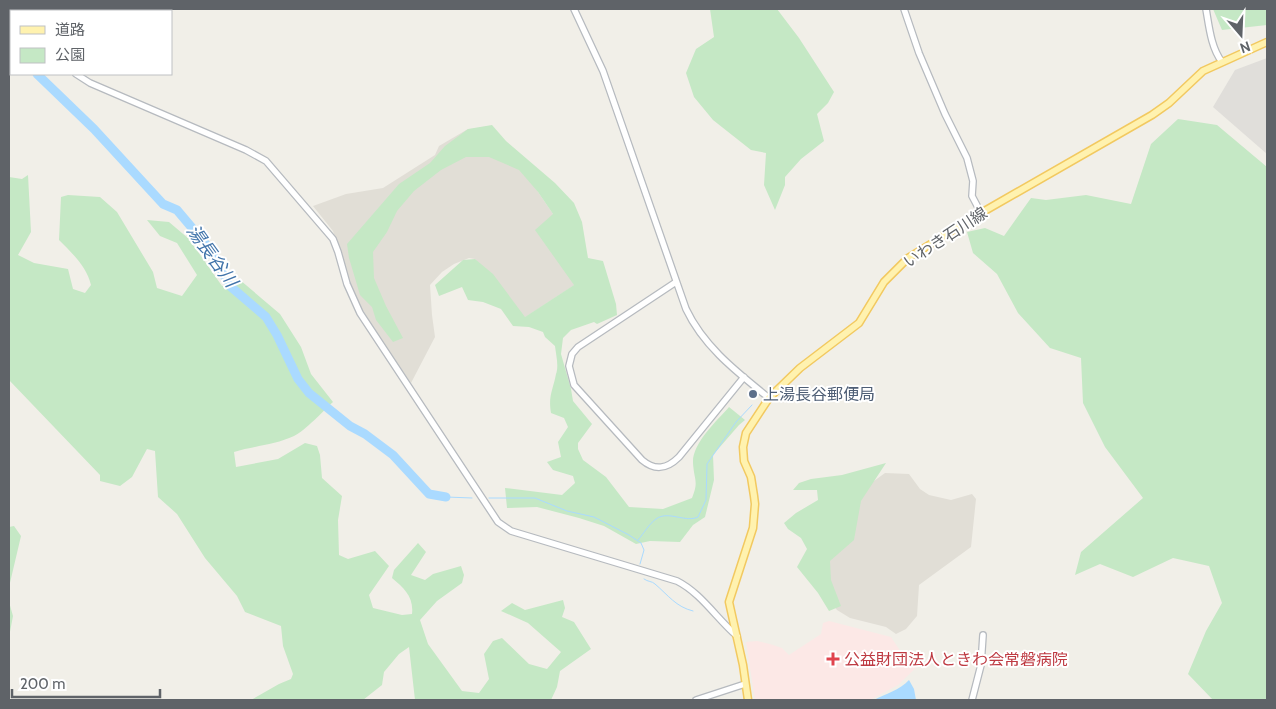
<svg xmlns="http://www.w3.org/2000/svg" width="1276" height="709" viewBox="0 0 1276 709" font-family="Cabin,'Noto Sans JP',sans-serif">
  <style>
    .industrial { fill: #e0deda }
    .education { fill: #e1ded6 }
    .medical { fill: #fce8e6 }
    .green { fill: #c5e8c5 }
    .water { fill: #aadaff }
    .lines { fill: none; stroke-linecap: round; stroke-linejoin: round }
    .stream { stroke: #aadaff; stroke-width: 1 }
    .river { stroke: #aadaff; stroke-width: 9 }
    .secondary-casing { stroke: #b6babf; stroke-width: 8 }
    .primary-casing { stroke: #f2c960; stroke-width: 9 }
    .secondary { stroke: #fff; stroke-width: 5.5 }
    .primary { stroke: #fff2af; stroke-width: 6 }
    .service-dot { fill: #5c6f8a; stroke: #fff; stroke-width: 2 }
    .health-dot { fill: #e0444e; stroke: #fff; stroke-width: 2 }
    .labels { text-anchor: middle; stroke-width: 4; stroke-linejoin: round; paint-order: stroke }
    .street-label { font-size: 16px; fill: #5f6368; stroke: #fff }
    .service-label { font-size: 16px; fill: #4e5e75; stroke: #fff; text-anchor: start }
    .health-label { font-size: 16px; fill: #be3a42; stroke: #fff; text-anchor: start }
    .water-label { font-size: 18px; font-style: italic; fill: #4174aa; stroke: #fff }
  </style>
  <rect width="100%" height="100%" fill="#f1efe8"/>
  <!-- industrial -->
  <path class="industrial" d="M1267,58V154L1213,107L1235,70Z"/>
  <!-- education -->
  <path class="education" d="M468,129L493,132L517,161L553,214L579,282L521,320L475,259L469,258L454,264L442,272L430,285L432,315L435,337L411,383L379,337L360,306L347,276L333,231L313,206L346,194L383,188L435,155L439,146Z
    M885,473L909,474L920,489L929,495L951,500L972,494L976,499L971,547L919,585L917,616L906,629L896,634L886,627L850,618L837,610L827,597L822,569L856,494Z"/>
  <!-- medical -->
  <path class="medical" d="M829,621L891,637L899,649L901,654L913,652L921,663L898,685L870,700H755L746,642L757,641L770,644L782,648L789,655L821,634L823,623Z"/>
  <!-- green -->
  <path class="green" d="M710,9H777L799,38L834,92L828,103L817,114L824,141L801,159L785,177V185L775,210L764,185L766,153L751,150L713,120L694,97L686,73L696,49L714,37Z
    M1213,9H1267V25L1222,30Z
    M1178,119L1217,125L1267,167V700H1213L1188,674L1206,631L1222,603L1209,566L1173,558L1133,577L1100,564L1075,575L1081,552L1143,498L1105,447L1083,403L1081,358L1050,348L1018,313L997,274L973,253L967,232L985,228L1004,236L1031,198L1046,200L1086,195L1131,204L1151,144Z
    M492,125L506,141L555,183L574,203L582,222L588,258L603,261L616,304L617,315L597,324L594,322L571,330L563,338L561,354L571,389L573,401L592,424L578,443V449L583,460L606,477L629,507L663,509L692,498C699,481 694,480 693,463C692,443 717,421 729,407L745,420L739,425L713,455L714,480L705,517L693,525L680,542L650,541L636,544L604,526L579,518L537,507L507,508L505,488L562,495L575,483L573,476L553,470L547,462L561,457L558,442L568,427L564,418L551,413C548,396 553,390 556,374C559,366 556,355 555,346L545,337L543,332L529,327L513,326L501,309L483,302L468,300L462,287L439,296L435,285L463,260L475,259L493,274L525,317L574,285L535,230L553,214L538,192L519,170L489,157H466L441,170L414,191L397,211L387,232L373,252L374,278L386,306L403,338L393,342L376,320L372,307L360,295L349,258L347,244L399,184L430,163L445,146L468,129Z
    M28,175L31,232L18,255L34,263L68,269L73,289L85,293L91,285C87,267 72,253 59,240L61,197L68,195L100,197L117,212L153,272L157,288L182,296L197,275L177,243L160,236L147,220L169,222L189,239L222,286L240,280L280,314L301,347L311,374L333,402C323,411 306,430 294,436C275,445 253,446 234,452L236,467L278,459L305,443L317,446L320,455L322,478L342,496L338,520L339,555L348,559L375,551L389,566L369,595L373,608L402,615L412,614C414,597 404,588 392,578L394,570L418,543L426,552L411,575L425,580L433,574L461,566L464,575L462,583L437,601L420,620L428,644L462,691L479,693L489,679L484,654L493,641L502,638L529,664L547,669L561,652L528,623L501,611L512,603L525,610L563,600L565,608L562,617L574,622L591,649L560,671L557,687L551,700H415L409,647L399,654L384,672L382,685L363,700H251L279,684L291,679L293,674L283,646L281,626L245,612L237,596L205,558L177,514L158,497L155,451L147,449L132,477L120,486L100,481V475L9,380V177L22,179Z
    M886,463L861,501L854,540L830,561L831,580L841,606L829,611L818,593L797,567L807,549L801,538L788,529L784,523L796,513L818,500L817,490H793L799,483L811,479L842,475Z
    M14,526L21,536L9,587V602L13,616L9,637V527Z"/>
  <!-- water -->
  <path class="water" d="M909,680L914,689L916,700H874C885,694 900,690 909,680Z"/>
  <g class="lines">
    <!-- stream -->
    <path class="stream" d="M446,497L472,498
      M489,498H535L567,511L594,517L629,535L641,543L644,550L640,564
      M638,540C644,533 649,524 656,519C668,510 685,523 698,517L706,500L707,464L736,422L752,405
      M644,579C648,582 652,581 655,584C668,595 676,607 693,611"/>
    <!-- river -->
    <path class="river" d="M9,50L11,52
      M37,74L94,129L163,204L177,210L209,248L230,286L266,317L277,335L298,379L309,393L350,426L365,434L393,455L429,494L446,497"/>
    <defs>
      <path id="secondary" d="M574,9L603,71L686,309C704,347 737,372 769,398
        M904,9L919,53L945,114L967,158L973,181L972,196L981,213
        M1206,9C1209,26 1211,48 1222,62
        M9,12L11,15
        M76,74L90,83L246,150L266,161L333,239L338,252L347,284L360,313L498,522L511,531L677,581C701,593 717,619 737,636
        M676,282L578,347L572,354L569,366L574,385L642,460C655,471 667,469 679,457L744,377
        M696,700L745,684
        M972,700L981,665L983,635"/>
      <path id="primary" d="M748,700L743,665L729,602L753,528L755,504L754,496L751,477L744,461L743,447L746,433L769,398L800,368L859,323L884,282L908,258L981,213L1152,115L1169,103L1203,71L1267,42"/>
    </defs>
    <!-- secondary casing -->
    <use href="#secondary" class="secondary-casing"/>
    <!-- primary casing -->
    <use href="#primary" class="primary-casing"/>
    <!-- secondary -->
    <use href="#secondary" class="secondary"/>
    <!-- primary -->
    <use href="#primary" class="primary"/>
  </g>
  <!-- markers -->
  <circle class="service-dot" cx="753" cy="394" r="5"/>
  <path class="health-dot" d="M830.5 651.5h5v5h5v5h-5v5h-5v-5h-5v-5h5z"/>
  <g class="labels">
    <!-- street labels -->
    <g class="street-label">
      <text transform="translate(945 237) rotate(-33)" y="6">いわき石川線</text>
    </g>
    <!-- service labels -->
    <g class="service-label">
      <text x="763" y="400">上湯長谷郵便局</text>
    </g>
    <!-- health labels -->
    <g class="health-label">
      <text x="844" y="665">公益財団法人ときわ会常磐病院</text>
    </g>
    <!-- water labels -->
    <g class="water-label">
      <text transform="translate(212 256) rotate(54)" y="6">湯長谷川</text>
    </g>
  </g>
  <!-- border -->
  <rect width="1276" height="709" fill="none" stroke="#5f6368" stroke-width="20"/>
  <!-- legend -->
  <rect x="10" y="10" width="162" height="65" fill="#ffffff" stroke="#bfc1c3"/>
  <rect x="20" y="26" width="25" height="8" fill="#fff2af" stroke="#bfc1c3"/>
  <text x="55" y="35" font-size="15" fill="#5f6368">道路</text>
  <rect x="20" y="48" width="25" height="15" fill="#c5e8c5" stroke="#bfc1c3"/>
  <text x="55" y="60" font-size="15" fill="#5f6368">公園</text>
  <!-- north arrow -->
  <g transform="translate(1241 35) rotate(161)" stroke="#ffffff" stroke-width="4" paint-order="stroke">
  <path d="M0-4L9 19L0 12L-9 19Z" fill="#5f6368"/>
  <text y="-8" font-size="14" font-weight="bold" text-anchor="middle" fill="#5f6368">N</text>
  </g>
  <!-- scale -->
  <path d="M12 689v8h148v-8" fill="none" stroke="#5f6368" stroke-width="2.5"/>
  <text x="20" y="689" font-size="15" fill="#5f6368" stroke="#ffffff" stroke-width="4" paint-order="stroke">200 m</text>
</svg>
